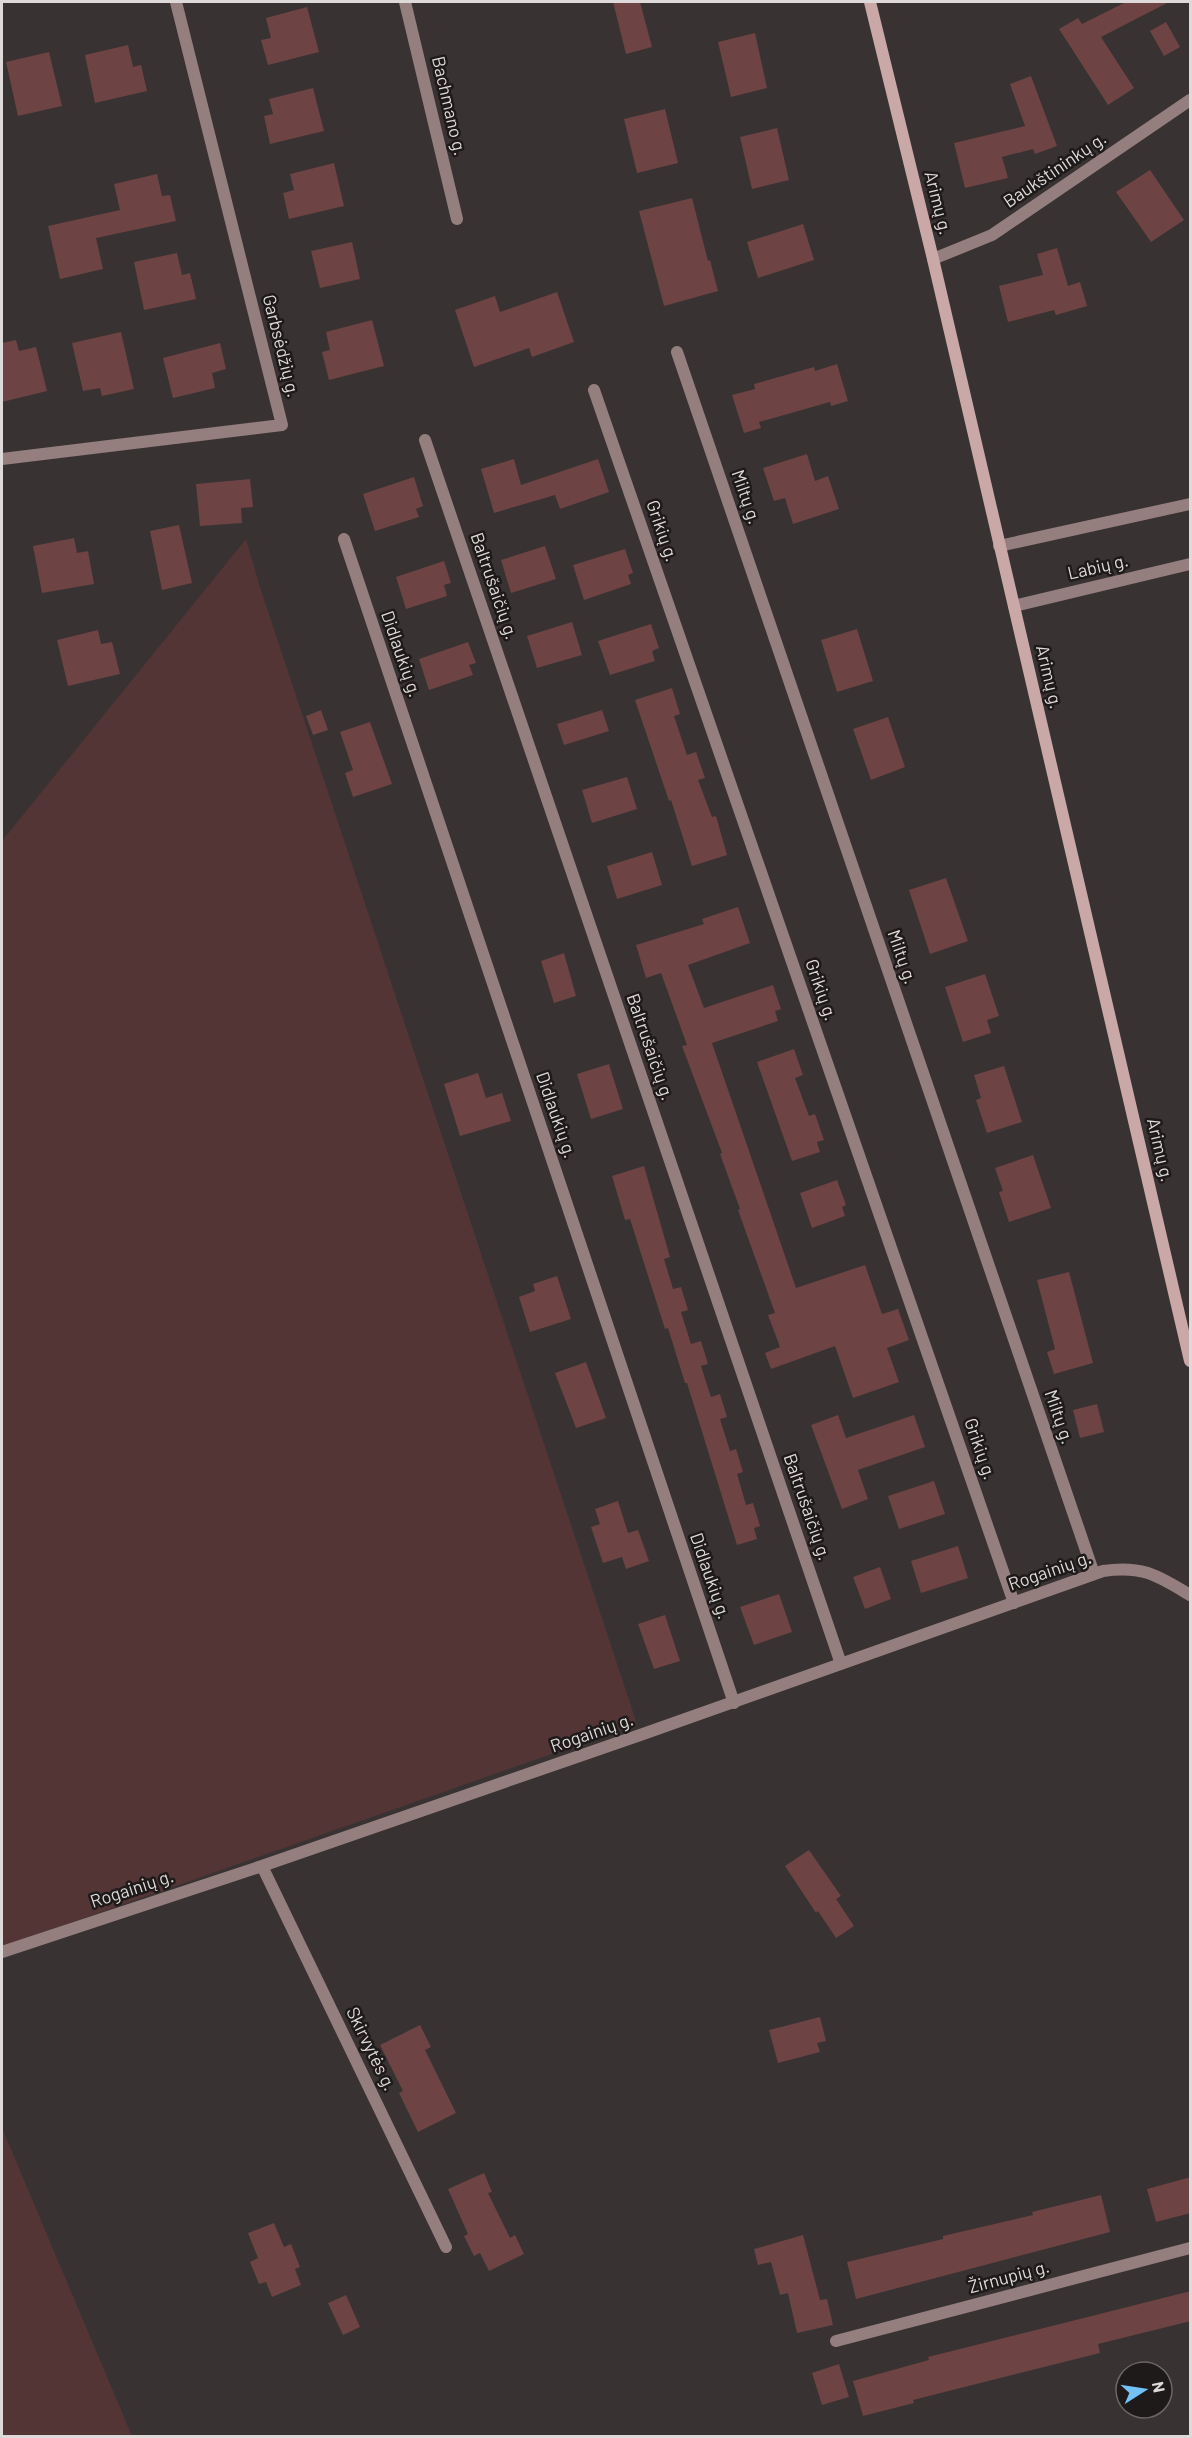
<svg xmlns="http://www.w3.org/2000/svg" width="1192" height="2438" viewBox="0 0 1192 2438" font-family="Barlow,sans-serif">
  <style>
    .green { fill: #533536 }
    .building { fill: #6d4343 }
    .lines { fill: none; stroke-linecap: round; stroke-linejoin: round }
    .minor { stroke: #947e7e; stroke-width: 12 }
    .secondary { stroke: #caa8a8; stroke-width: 12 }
    .labels { text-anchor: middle; stroke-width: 5; stroke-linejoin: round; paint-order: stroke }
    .street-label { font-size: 18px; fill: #dedada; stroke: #1e1a1a }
  </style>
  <rect width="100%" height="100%" fill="#393232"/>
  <!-- green -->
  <path class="green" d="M246,539L259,584L637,1724L2,1947V841Z
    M2,2128L132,2436H2Z"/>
  <!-- building -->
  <path class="building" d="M613,2H640L652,47L626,54Z
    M1126,2H1169L1101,37L1134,88L1108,105L1059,29L1078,18L1082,24Z
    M307,7L319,52L268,65L261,40L271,38L266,18Z
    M1166,22L1180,47L1164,56L1150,31Z
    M755,33L767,88L731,97L718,42Z
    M128,45L133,67L141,65L147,91L95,103L85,55Z
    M49,52L62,106L18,116L6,62Z
    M1031,76L1057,146L1035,154L1033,149L1002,157L1008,178L965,188L954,143L1025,126L1010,84Z
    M313,88L324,131L270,144L264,116L273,114L269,99Z
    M665,109L678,163L637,173L624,119Z
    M777,128L789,180L752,189L740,137Z
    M334,163L344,206L289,219L283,193L294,190L290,174Z
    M1150,170L1184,220L1151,242L1116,192Z
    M157,174L162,196L170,195L176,221L96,238L103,269L60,279L48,226L120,210L114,184Z
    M692,198L708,261L710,260L718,291L664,306L639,211Z
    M803,224L814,260L758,278L747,242Z
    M352,242L360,279L320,288L311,251Z
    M1057,248L1068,286L1080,282L1087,306L1056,315L1054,310L1008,322L999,286L1043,275L1037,254Z
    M177,253L182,275L190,273L196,299L144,310L134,262Z
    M557,292L574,342L532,357L529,348L474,367L455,310L495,296L500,312Z
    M372,320L384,366L329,380L322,352L330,350L326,332Z
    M121,332L134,389L102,396L100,388L83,391L72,343Z
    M16,340L19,351L36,347L47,391L2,402V343Z
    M220,343L226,369L212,373L215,388L173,398L163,358Z
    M837,364L848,401L831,406L830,402L759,422L761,428L744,433L732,395L755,389L754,384L814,367L815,371Z
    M807,454L815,481L828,476L839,509L793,524L785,498L774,501L763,468Z
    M514,459L521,485L598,459L609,492L560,509L555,495L494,513L481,469Z
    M414,477L423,506L416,509L419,517L375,531L363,494Z
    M250,479L253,507L241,508L242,523L200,526L196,484Z
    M179,525L192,583L162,590L150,531Z
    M74,538L77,553L88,551L94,584L42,593L33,546Z
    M545,546L556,579L511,593L501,560Z
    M625,549L633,573L628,575L631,584L584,600L573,565Z
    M444,561L451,583L444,585L447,596L406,609L396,577Z
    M572,622L582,655L537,668L527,636Z
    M651,624L659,648L652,651L655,661L610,675L598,641Z
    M857,629L873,681L837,692L821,640Z
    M98,630L101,644L112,642L120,674L68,686L57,640Z
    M468,642L476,663L469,665L473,675L429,690L419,659Z
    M672,688L680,714L674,716L687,755L696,752L705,778L698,780L712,817L716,816L727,855L692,866L671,800L669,801L635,700Z
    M321,710L328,730L313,735L306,716Z
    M602,710L609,731L564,745L557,724Z
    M888,717L905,767L871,780L853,729Z
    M370,722L392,784L353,797L345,773L353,770L340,732Z
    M627,777L637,809L592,823L582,790Z
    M652,852L662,885L617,899L607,866Z
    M946,878L968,941L930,954L909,890Z
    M738,907L750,943L688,965L704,1008L773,985L781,1009L775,1011L778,1021L712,1043L796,1288L865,1265L882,1314L898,1309L909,1340L887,1348L899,1382L853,1398L835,1346L771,1369L765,1353L780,1347L768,1315L775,1313L738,1210L740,1209L720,1154L722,1153L682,1046L687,1045L661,973L646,978L636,945L704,924L702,919Z
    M564,953L576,996L554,1003L541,961Z
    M985,974L999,1016L987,1020L991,1033L963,1042L945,987Z
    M794,1049L803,1075L795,1078L809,1116L815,1114L824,1140L817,1142L820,1152L792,1161L757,1062Z
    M609,1064L623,1109L591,1119L577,1074Z
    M1004,1066L1022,1122L987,1133L976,1100L981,1098L974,1075Z
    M478,1073L486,1098L502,1093L511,1121L460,1136L444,1084Z
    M1033,1155L1051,1208L1009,1222L999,1192L1003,1191L995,1168Z
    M644,1166L670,1257L664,1259L673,1289L681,1287L688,1310L681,1312L691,1344L701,1341L708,1364L701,1366L711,1397L720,1394L727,1417L720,1419L730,1451L736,1449L743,1472L737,1474L746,1505L753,1503L760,1526L754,1528L757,1539L737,1545L687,1383H685L668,1328L665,1329L630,1219L625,1220L612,1176Z
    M837,1180L846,1205L842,1207L845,1216L812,1228L800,1193Z
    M1069,1272L1093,1363L1054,1374L1047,1352L1055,1349L1037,1280Z
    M557,1276L571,1319L530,1332L519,1297L535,1291L533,1284Z
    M586,1362L606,1418L576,1428L555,1373Z
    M1097,1404L1104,1432L1080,1438L1073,1410Z
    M838,1415L846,1438L914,1415L925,1447L858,1470L868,1499L842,1509L811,1425Z
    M934,1481L945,1514L899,1529L888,1496Z
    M618,1501L628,1533L638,1530L649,1561L626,1569L622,1557L603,1563L591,1527L600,1524L595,1509Z
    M958,1546L968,1578L921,1593L911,1561Z
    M880,1567L891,1599L865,1609L853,1577Z
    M779,1594L792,1632L754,1645L740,1607Z
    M665,1615L680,1661L654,1669L638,1624Z
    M809,1850L841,1896L836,1899L854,1926L836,1938L818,1911L816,1913L785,1866Z
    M820,2017L826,2041L817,2043L820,2052L778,2063L769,2030Z
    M420,2025L431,2047L425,2050L456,2113L418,2132L399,2093L403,2091L380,2045Z
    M484,2173L492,2192L488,2193L510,2238L515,2235L524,2254L489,2271L480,2253L474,2256L464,2236L468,2234L448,2189Z
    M1191,2177V2213L1156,2222L1147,2189Z
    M1101,2195L1110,2232L856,2299L847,2262L943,2239V2236L1033,2215L1032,2212Z
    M274,2223L284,2247L291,2244L300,2267L295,2269L301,2285L272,2297L266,2282L259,2284L250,2262L258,2258L248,2233Z
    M803,2235L820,2300L827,2299L833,2325L797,2333L788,2293L780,2295L771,2262L758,2265L754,2249Z
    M1191,2291V2321L1098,2344L1100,2353L913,2400L914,2403L863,2416L853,2381L929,2360L928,2357Z
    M346,2295L360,2327L343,2335L328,2303Z
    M839,2364L849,2397L822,2405L812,2373Z"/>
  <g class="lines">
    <!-- minor -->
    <path class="minor" d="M405,2L457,219
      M933,259L992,235L1190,100
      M677,352L1094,1574
      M594,390L1014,1603
      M425,440L841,1664
      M2,459L282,425L176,2
      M344,539L734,1703
      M999,546L1190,504
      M1014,606L1190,564
      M262,1866L446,2247
      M2,1952L262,1866L643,1734L1103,1571C1143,1565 1158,1576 1190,1595
      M836,2341L1190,2248"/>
    <!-- secondary -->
    <path class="secondary" d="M870,2L933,259L1190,1361"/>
  </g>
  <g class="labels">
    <!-- street labels -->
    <g class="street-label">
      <text transform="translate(449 106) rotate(77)" y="6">Bachmano g.</text>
      <text transform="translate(1055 170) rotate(-34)" y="6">Baukštininkų g.</text>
      <text transform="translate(938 203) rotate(76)" y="6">Arimų g.</text>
      <text transform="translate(281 346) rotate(76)" y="6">Garbsėdžių g.</text>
      <text transform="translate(746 497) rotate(71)" y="6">Miltų g.</text>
      <text transform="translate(662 531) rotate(71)" y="6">Grikių g.</text>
      <text transform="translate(1098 567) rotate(-13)" y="6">Labių g.</text>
      <text transform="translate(494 586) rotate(71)" y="6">Baltrušaičių g.</text>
      <text transform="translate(401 654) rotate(71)" y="6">Didlaukių g.</text>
      <text transform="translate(1049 677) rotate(77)" y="6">Arimų g.</text>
      <text transform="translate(902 957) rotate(71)" y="6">Miltų g.</text>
      <text transform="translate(821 990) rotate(71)" y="6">Grikių g.</text>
      <text transform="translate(650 1047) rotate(71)" y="6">Baltrušaičių g.</text>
      <text transform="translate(556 1115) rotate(71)" y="6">Didlaukių g.</text>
      <text transform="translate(1160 1150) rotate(77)" y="6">Arimų g.</text>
      <text transform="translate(1059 1417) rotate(71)" y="6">Miltų g.</text>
      <text transform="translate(980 1449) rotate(71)" y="6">Grikių g.</text>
      <text transform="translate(807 1507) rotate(71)" y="6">Baltrušaičių g.</text>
      <text transform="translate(1050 1571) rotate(-19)" y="6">Rogainių g.</text>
      <text transform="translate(710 1576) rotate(71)" y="6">Didlaukių g.</text>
      <text transform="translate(592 1733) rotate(-19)" y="6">Rogainių g.</text>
      <text transform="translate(132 1889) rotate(-18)" y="6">Rogainių g.</text>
      <text transform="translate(371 2049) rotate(64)" y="6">Skirvytės g.</text>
      <text transform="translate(1009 2277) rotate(-15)" y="6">Žirnupių g.</text>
    </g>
  </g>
  <!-- border -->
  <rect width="1192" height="2438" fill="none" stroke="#dedada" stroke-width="6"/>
  <!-- north arrow -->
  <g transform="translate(1144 2390) rotate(78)"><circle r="28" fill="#1e1a1a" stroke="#6b6767" stroke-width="1.5"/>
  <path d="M0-4.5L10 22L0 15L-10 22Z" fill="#73c1f5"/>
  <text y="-9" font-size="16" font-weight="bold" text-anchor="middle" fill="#dedada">N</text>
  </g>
</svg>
